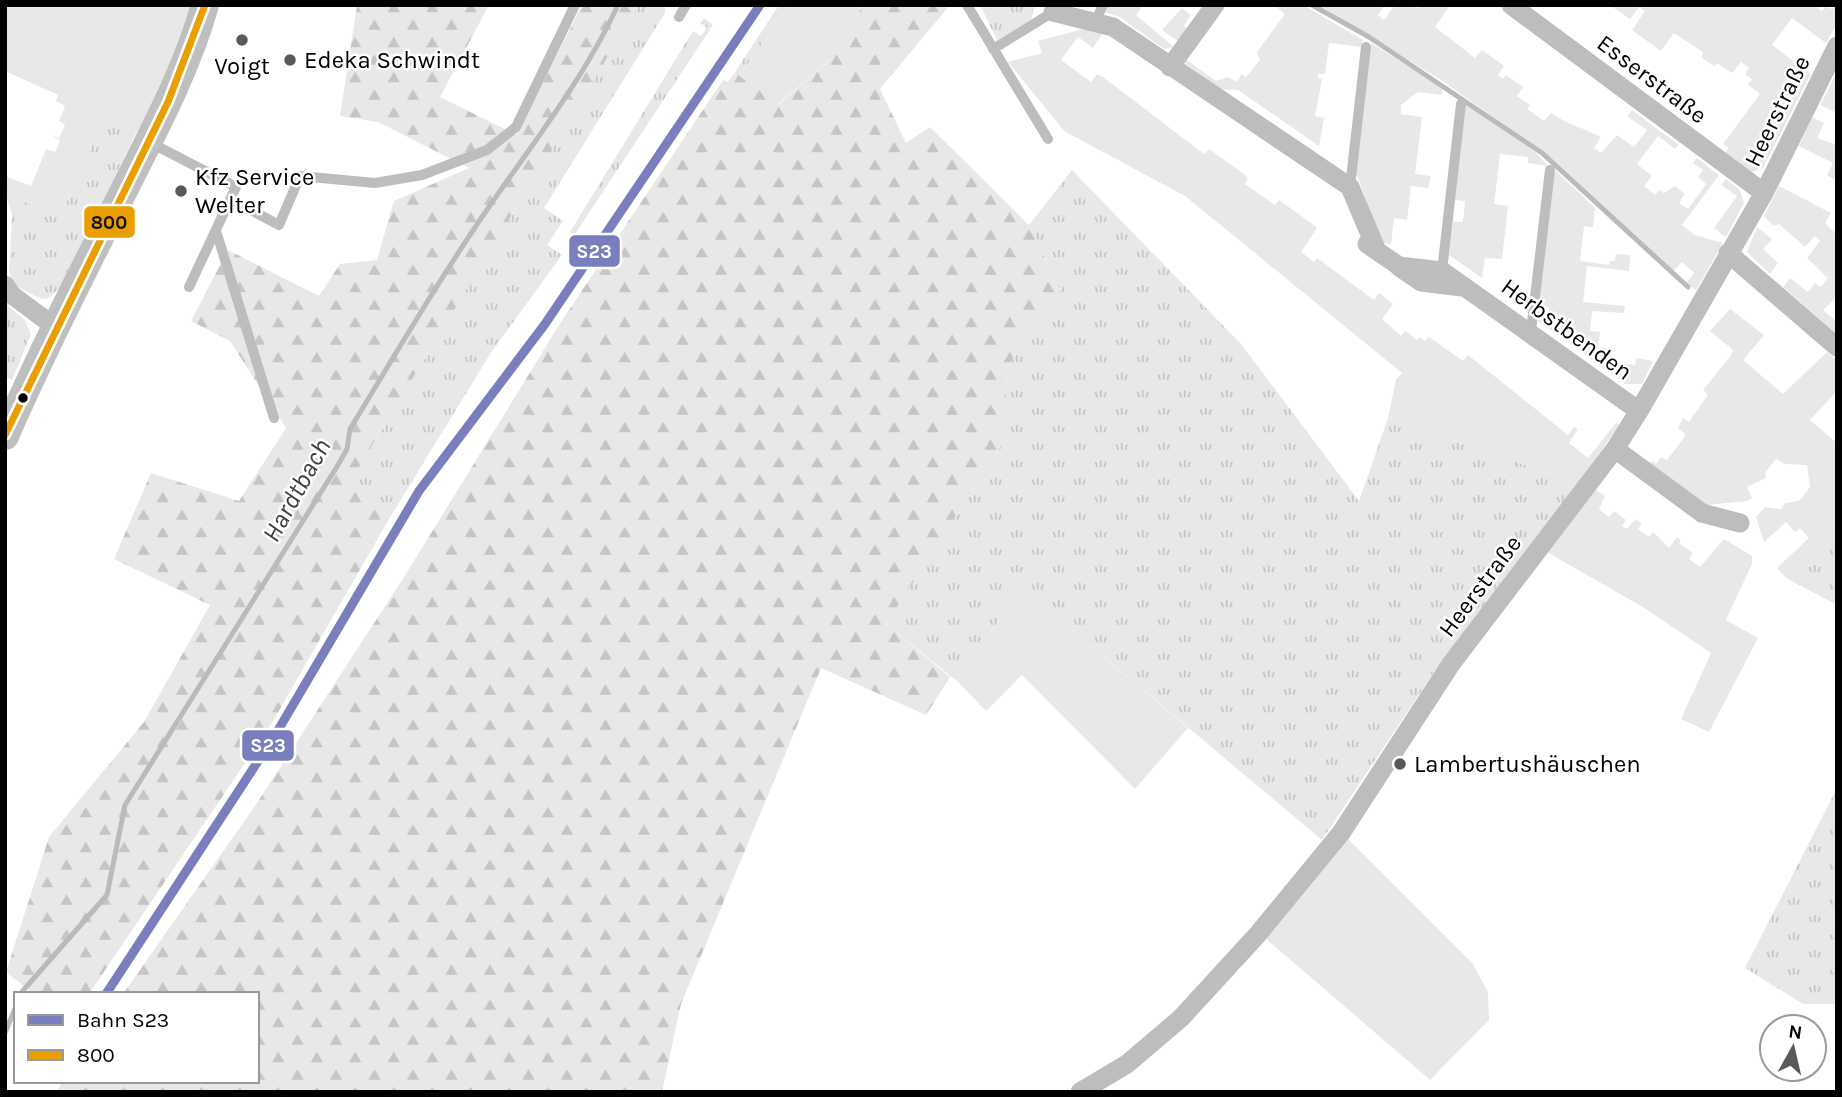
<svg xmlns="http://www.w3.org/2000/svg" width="1842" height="1097" viewBox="0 0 1842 1097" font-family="Karla,sans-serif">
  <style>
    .grass { fill: url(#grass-tufts) }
    .forest { fill: url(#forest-firs) }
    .garden { fill: #e8e8e8 }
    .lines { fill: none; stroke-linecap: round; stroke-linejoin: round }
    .stream { stroke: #bababa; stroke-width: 5 }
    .lane { stroke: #bdbdbd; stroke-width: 10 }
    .street { stroke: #bdbdbd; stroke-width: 19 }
    .secondary { stroke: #bfbfbf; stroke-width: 28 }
    .bus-1-casing { stroke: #fff; stroke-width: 12 }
    .bus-1 { stroke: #eb9e00; stroke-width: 7 }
    .rail-1-casing { stroke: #fff; stroke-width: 14 }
    .rail-1 { stroke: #787fbc; stroke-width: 9 }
    .poi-dot { fill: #595959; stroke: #fff; stroke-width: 2.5 }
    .bus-dot { fill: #000; stroke: #fff; stroke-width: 2.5 }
    .labels { text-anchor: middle; stroke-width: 5; stroke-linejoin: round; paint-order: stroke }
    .poi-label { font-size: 24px; fill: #000; stroke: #fff; text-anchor: start }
    .street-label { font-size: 24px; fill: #000; stroke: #fff }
    .water-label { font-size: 26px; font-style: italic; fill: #3d3d3d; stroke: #fff }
    .line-badge { stroke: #fff; stroke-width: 2.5 }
    .badge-label { font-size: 19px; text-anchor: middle; font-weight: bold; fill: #fff }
    .pale-badge-label { font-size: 19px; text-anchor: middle; font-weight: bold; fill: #111 }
  </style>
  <defs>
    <pattern id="grass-tufts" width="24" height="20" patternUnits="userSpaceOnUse" patternTransform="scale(1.75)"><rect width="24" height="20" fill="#e8e8e8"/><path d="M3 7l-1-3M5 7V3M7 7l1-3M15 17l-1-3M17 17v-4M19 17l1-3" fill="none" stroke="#c5c5c5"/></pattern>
    <pattern id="forest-firs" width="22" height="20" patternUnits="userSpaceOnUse" patternTransform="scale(1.75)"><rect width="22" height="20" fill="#e8e8e8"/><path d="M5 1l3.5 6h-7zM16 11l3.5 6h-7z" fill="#c5c5c5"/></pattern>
  </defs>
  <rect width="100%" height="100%" fill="#fff"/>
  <!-- grass -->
  <path class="grass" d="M639,5H665V13L544,208L563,221L547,245L562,255L490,354L389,519L353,477Z
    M779,5H790L739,76L735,72Z
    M980,5H1035L1031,20L997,40Z
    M704,18L713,25L573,237L570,232L573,227L693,31L701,36L707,28L701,23Z
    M105,116L137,131L61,287L49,298L41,299L23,290L13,283L9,272L12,215L5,191L53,217L66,203Z
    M1072,170L1241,344L1359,501L1388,418L1552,474L1574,489L1434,672L1322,840L1021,587L958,682L886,624L1004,441L1007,368L1060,289L1029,225Z
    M5,303L25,320L31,334L12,380L5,377Z
    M1837,521V605L1786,578Z
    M1837,788V1004H1803L1745,968Z"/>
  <!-- forest -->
  <path class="forest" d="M357,5H489L440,97L517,135L582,5H639L353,477L389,519L272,723L89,994H34L6,972L49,837L144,722L210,605L114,559L151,473L239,501L286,428L230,341L191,321L228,250L319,296L340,264L377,260L394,201L469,168L378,122L340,116Z
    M862,5H950L880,89L906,143L930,127L1029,225L1060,289L1007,368L1004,441L886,624L950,677L926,715L821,668L681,1004L662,1092H56L63,1081H257V994H123L255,806L406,574L561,322L723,80L728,82L735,72L779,104L844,48Z"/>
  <!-- garden -->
  <path class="garden" d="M7,5H192L191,19L141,133L105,117L66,203L53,217L5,191V176L31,186L46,149L55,152L60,141L52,135L59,138L65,125L59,121L65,106L56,101L58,95L5,71Z
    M790,5H862L844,48L778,104L739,76Z
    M1108,5H1143L1136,15L1174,47L1164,49L1120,17L1104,12Z
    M1274,5H1303L1363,40L1361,47L1329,43L1325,74H1318V78L1322,79L1315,116L1324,118L1319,146L1238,90L1219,89L1186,64L1184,58L1216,81L1228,77L1237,82L1241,74L1246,77L1260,60L1257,52L1285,14Z
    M1319,5H1385L1378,15L1384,20L1395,5L1420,8L1423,5H1450L1435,27L1475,58L1482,50L1504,66L1498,75L1503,79L1506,75L1523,87L1517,96L1530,105L1527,109L1544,121L1551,113C1568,125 1584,128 1601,137L1594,148L1601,153L1617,135L1634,147L1647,130L1627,116L1632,110L1679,145L1675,149L1658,136L1637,164L1652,176L1644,186L1655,195L1659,190L1664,193L1675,186L1685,194L1679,203L1688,209L1706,184L1698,177L1703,170L1693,163L1697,158L1719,175L1682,225L1695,235L1723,243L1696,290L1686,283L1694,273L1682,262L1673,271L1543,152L1441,80Z
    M1603,5H1814L1822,11L1826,6L1831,9L1837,5V24L1826,43L1792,18L1772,45L1811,74L1763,168L1751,172L1725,153L1729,148L1723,144L1760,94L1747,84L1753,80L1745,74L1749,68L1741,62L1732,73L1717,63L1714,66L1702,58L1703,52L1674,33L1661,51L1632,30L1645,11L1639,7L1630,19L1614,8Z
    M1182,8L1191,15L1184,26L1188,29L1178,41L1162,30Z
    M1083,29L1104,31L1093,48L1078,37L1061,60L1091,82L1097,74L1103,77L1204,154L1209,149L1244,174L1248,179L1245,184L1275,205L1279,200L1315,226L1317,228L1301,252L1314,262L1317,258L1374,300L1379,293L1393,304L1382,319L1401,336L1405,331L1417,340L1419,337L1425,341L1429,337L1463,361L1468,355L1568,435L1574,427L1578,429L1569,443L1588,458L1616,423L1619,425L1574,489L1552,474L1388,418L1396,379L1402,373L1185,196L1064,131L1008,62L1042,53L1038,41Z
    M1371,43L1443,88L1442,95L1418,92L1401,105V114L1422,117L1415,174L1431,176L1428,188L1411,186L1407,220L1394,218L1391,244L1382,243L1356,173Z
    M1837,72V113L1820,105Z
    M1466,103L1535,152L1548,166L1528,163V157L1500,154L1494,204L1508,206L1502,259L1485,258L1482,278L1449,255L1453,222H1463L1465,201L1455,200Z
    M1812,117L1824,123L1817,138L1837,145V181L1827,175L1833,163L1799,146Z
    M1554,169L1595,208L1593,227L1584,226L1580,261L1609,265L1610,261H1615L1616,254L1630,255L1629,271L1587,266L1583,302L1625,306L1624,313L1592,311L1590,331L1600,332L1598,347L1608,348L1607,362L1635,365L1636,358L1653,361L1642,384H1625L1537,320L1538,312L1548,313L1549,307L1539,305Z
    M1726,179L1740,190L1744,203L1726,237L1714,228L1737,196L1721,185Z
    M1779,186L1831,213L1825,223L1837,235V297L1823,310L1837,322V334L1783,287L1790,278L1808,292L1815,283L1821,287L1828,278L1807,258L1820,241L1815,236L1805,247L1779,224L1774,226L1764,216Z
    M1757,227L1772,239L1763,249L1778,263L1770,274L1747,252Z
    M1730,309L1764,335L1743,360L1783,394L1827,352L1837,361V391L1810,420L1837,443V521L1786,578L1777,568L1809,538L1800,528L1795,532L1786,522L1764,542L1756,517L1765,507L1781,509L1785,503L1799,501L1810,487L1807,465L1785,464L1776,459L1765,473L1766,478L1747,487L1752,498L1747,501L1706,505L1649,464L1652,461L1656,464L1661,457L1667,460L1686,435L1678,428L1683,418L1689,422L1708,395L1703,390L1730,357L1733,350L1710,331Z
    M1595,489L1605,496L1599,509L1609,517L1614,511L1626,520L1622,526L1627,529L1636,519L1642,524L1638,529L1649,537L1653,532L1669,548L1677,537L1681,540L1679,543L1693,553L1689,559L1700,567L1724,539L1752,556V564L1726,620L1758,638L1709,732L1681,719L1711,653L1646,609L1547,552Z
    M1021,587L1188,728L1135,789L1022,675L986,711L958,682Z
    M1345,836L1473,964L1488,992L1489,1020L1430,1080L1264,937Z"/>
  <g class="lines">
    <!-- stream -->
    <path class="stream" d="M1312,5L1369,37L1542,153L1688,287
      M20,994L107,895L125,805L338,465L347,449L350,429C391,362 430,294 474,229C523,155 580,87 618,5
      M5,1033L16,1006"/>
    <!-- lane -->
    <path class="lane" d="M967,5L1048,139
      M679,17L686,5
      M1096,20L1103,5
      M993,49L1053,12
      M149,142L236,187L189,287
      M1350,187L1366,47
      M230,199L279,225L300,176L375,183L422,175L487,150L516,127L575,5
      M216,231L274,418
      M1442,271L1461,104
      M1531,331L1550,170"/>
    <!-- street -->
    <path class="street" d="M1511,5L1764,193
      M1053,12L1113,27L1350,187L1377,251
      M1170,67L1215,5
      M1367,244L1399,266L1442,271L1639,411
      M1728,253L1837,347
      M1399,267L1421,282L1462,287
      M5,285L12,295L55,327
      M1615,449L1702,513L1740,523
      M1080,1092L1127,1064L1181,1018L1258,934L1341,833L1451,664L1615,449L1639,411L1764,193L1837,46"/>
    <!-- secondary -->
    <path class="secondary" d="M5,436C41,354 81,275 121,196C152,134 186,72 205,5"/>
    <defs>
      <path id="bus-1" d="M5,435L168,102L205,5"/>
    </defs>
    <!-- bus-1 casing -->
    <use href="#bus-1" class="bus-1-casing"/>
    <!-- bus-1 -->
    <use href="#bus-1" class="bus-1"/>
    <defs>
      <path id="rail-1" d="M106,994L277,732L419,491L545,324L760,5"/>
    </defs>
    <!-- rail-1 casing -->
    <use href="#rail-1" class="rail-1-casing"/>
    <!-- rail-1 -->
    <use href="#rail-1" class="rail-1"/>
  </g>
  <!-- markers -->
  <g class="poi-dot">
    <circle cx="242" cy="40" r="7"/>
    <circle cx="290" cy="60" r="7"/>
    <circle cx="181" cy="191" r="7"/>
    <circle cx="1400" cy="764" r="7"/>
  </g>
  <circle class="bus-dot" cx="23" cy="398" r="6"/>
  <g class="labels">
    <!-- poi labels -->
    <g class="poi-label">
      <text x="304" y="68">Edeka Schwindt</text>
      <text x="242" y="74" text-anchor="middle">Voigt</text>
      <text x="195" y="185">Kfz Service<tspan x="195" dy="28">Welter</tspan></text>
      <text x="1414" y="772">Lambertushäuschen</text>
    </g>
    <!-- street labels -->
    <g class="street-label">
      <text transform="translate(1652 79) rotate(37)" y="8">Esserstraße</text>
      <text transform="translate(1777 111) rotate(-64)" y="8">Heerstraße</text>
      <text transform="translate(1567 329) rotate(36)" y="8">Herbstbenden</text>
      <text transform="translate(1480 586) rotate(-53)" y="8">Heerstraße</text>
    </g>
    <!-- water labels -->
    <g class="water-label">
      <text transform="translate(296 490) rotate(-61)" y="9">Hardtbach</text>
    </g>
  </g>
  <g class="line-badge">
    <rect x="83" y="205" width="53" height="34" rx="7" fill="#eb9e00"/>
    <rect x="568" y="234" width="53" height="34" rx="7" fill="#787fbc"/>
    <rect x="241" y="729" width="54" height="33" rx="7" fill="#787fbc"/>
  </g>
  <g class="badge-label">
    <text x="594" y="258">S23</text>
    <text x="268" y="752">S23</text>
  </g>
  <g class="pale-badge-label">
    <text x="109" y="229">800</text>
  </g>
  <!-- border -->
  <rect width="1842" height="1097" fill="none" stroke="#000000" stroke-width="14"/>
  <!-- legend -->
  <rect x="14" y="992" width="245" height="91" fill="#ffffff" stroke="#999999" stroke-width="2"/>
  <rect x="28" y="1015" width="35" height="10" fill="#787fbc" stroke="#999999" stroke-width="2"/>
  <text x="77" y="1027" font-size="21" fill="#000000">Bahn S23</text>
  <rect x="28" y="1050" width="35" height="10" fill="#eb9e00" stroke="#999999" stroke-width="2"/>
  <text x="77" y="1062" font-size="21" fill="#000000">800</text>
  <!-- north arrow -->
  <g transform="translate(1793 1048) rotate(8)"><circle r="33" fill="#ffffff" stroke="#999999" stroke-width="2"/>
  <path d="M0-5L12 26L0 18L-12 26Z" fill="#595959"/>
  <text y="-10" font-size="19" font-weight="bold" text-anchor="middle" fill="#000000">N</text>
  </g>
</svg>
